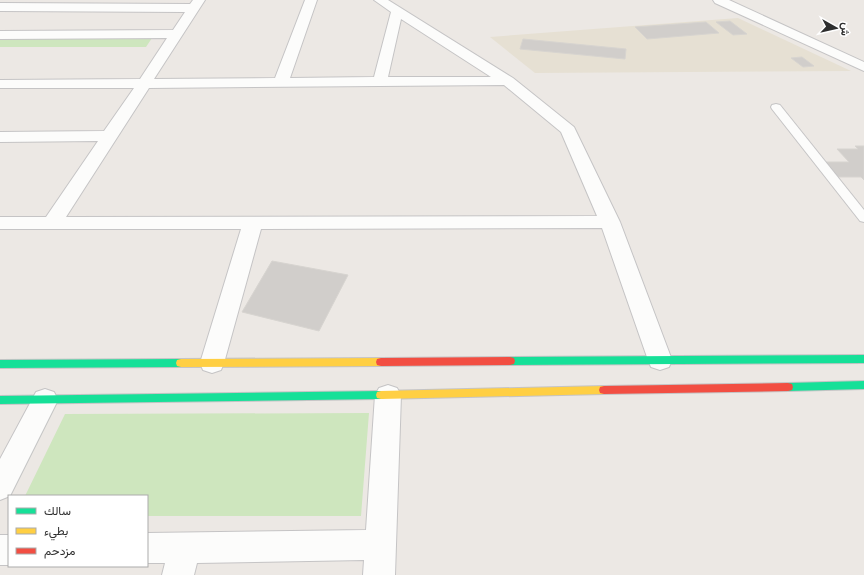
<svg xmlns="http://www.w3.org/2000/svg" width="864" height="575" viewBox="0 0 864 575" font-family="'PT Sans',Vazirmatn,sans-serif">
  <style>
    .education { fill: #e6e0d3 }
    .green { fill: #cee6be }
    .building { fill: #d1cecb; stroke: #d7d4d0 }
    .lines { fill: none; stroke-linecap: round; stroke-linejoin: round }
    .lane-casing { stroke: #c5c4c5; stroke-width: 2 }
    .street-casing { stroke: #c5c4c5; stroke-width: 2 }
    .fast-casing { stroke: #c5c4c5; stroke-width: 2 }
    .slow-casing { stroke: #c5c4c5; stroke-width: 2 }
    .jam-casing { stroke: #c5c4c5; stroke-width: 2 }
    .lane { fill: #fcfcfb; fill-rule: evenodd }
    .street { fill: #fcfcfb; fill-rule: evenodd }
    .fast { fill: #16e098; fill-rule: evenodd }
    .slow { fill: #ffcf43; fill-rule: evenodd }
    .jam { fill: #f24e42; fill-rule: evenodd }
  </style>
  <rect width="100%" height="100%" fill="#ece8e4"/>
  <!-- education -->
  <path class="education" d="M738,18L851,71L535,73L490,37Z"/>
  <!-- green -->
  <path class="green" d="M0,38H152L146,47H0Z
    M369,413L361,516H147V496H25L65,414Z"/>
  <!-- building -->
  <path class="building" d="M730,21L747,34L733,35L716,22Z
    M706,22L719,33L647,39L635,27Z
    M523,39L626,49L625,59L520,49Z
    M802,57L814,66L803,67L791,58Z
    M855,146H864V180L861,177H835L823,162H849L837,149H858Z
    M272,261L348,275L319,331L242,312Z"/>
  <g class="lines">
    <defs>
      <path id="lane" d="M776,104L780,105L864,210V222L860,221L772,109L771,107L772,105Z"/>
      <path id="street" d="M193,0H205L154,79L275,78L305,0H317L290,78L374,77L391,12L374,0H388L513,78L574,127L620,222L672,360L669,367L660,370L651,367L648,360L602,228L261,229L224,363L221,370L212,373L203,370L200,363L241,229H0V217H46L98,141L0,142V132L104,131L134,88H0V80L140,79L167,38L0,39V31L173,30L185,12L0,11V3L190,4ZM401,19L491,77H388ZM504,85L561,132L597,216L66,217L149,88Z
        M713,0H729L864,62V71L715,3Z
        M388,385L397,388L401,395L395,575H363L364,560L197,563L194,575H162L165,563H147V533L366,530L375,395L379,388Z
        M45,389L54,392L58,400L10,496L0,500V459L36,392Z
        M0,535H9V565H0Z"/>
      <path id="fast" d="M864,355V363L510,365L506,364L505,361L506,358L510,357Z
        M181,359L185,360L186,363L185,366L181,367L0,368V360Z
        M864,381V389L788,391L784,390L783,387L784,384L788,383Z
        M381,391L385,392L386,395L385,398L381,399L0,404V396Z"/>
      <path id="slow" d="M381,358L385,359L386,362L385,365L381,366L181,367L177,366L176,363L177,360L181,359Z
        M604,386L608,387L609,390L608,393L604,394L381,399L377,398L376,395L377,392L381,391Z"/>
      <path id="jam" d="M510,357L514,358L515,361L514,364L510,365L381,366L377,365L376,362L377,359L381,358Z
        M788,383L792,384L793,387L792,390L788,391L604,394L600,393L599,390L600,387L604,386Z"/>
    </defs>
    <!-- lane casing -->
    <use href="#lane" class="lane-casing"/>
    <!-- street casing -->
    <use href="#street" class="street-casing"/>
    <!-- fast casing -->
    <use href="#fast" class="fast-casing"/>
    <!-- slow casing -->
    <use href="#slow" class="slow-casing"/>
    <!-- jam casing -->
    <use href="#jam" class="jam-casing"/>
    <!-- lane -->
    <use href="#lane" class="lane"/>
    <!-- street -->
    <use href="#street" class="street"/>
    <!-- fast -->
    <use href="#fast" class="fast"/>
    <!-- slow -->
    <use href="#slow" class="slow"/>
    <!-- jam -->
    <use href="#jam" class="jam"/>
  </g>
  <!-- legend -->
  <rect x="8" y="495" width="140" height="72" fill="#ffffff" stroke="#ababab"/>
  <rect x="16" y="508" width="20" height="6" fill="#16e098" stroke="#ababab"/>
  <text x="44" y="515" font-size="12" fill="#2e2e2e">سالك</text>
  <rect x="16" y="528" width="20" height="6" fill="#ffcf43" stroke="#ababab"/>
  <text x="44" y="535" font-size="12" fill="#2e2e2e">بطيء</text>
  <rect x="16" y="548" width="20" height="6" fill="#f24e42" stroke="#ababab"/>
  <text x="44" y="555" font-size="12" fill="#2e2e2e">مزدحم</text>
  <!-- north arrow -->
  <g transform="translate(836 28) rotate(98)" stroke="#ffffff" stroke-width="3" paint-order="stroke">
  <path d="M0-3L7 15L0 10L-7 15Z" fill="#2e2e2e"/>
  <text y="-6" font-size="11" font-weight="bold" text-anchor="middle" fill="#2e2e2e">ش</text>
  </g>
</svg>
